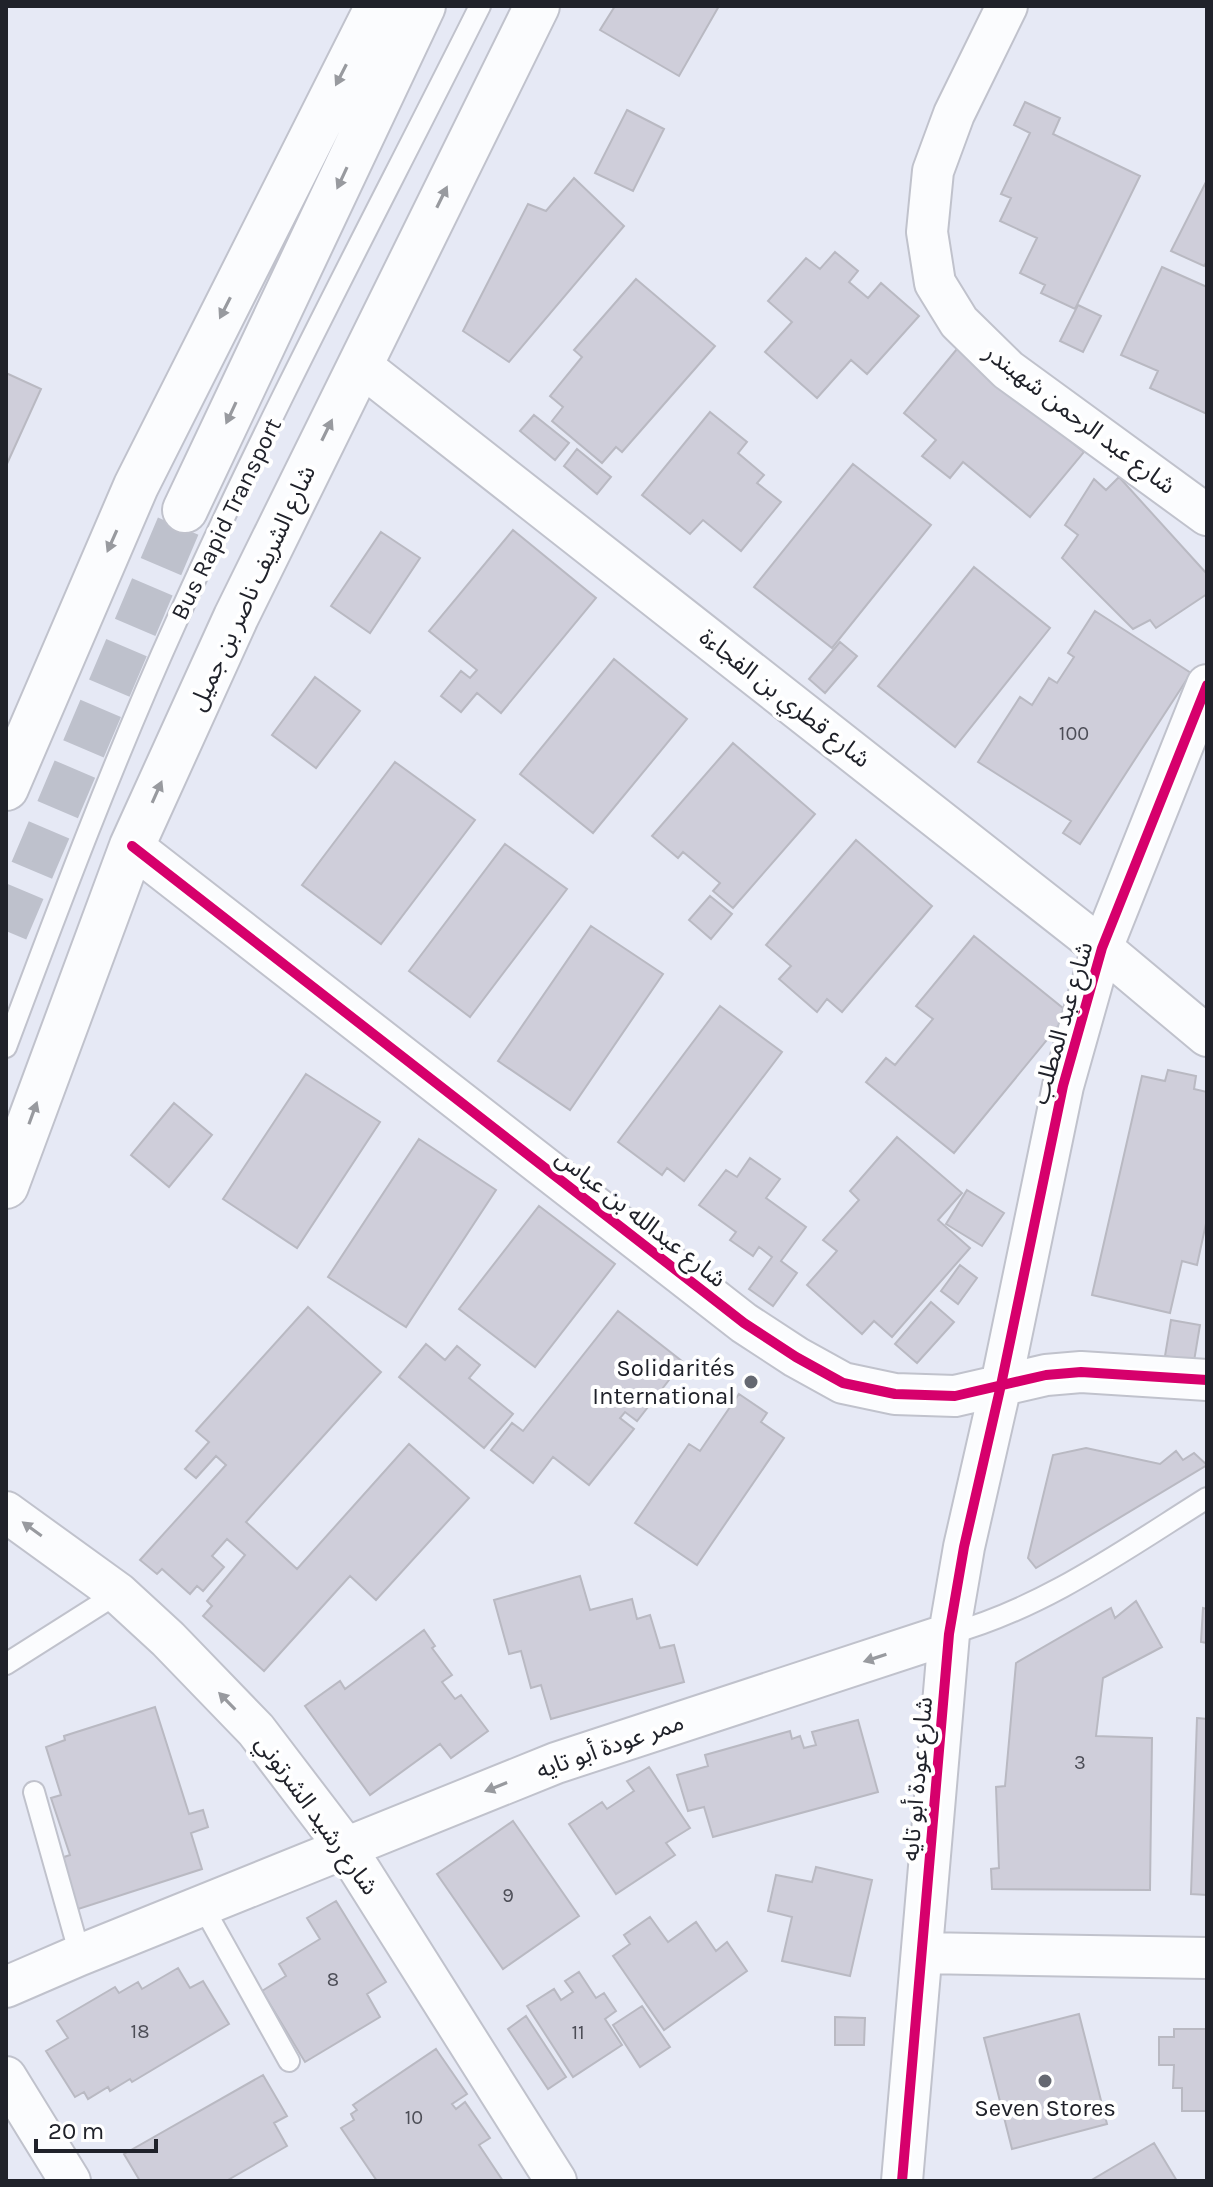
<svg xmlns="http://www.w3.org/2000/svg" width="1213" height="2187" viewBox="0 0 1213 2187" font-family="Karla,'Noto Sans Arabic',sans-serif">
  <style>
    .building { fill: #cfceda; stroke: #b9b9c2; stroke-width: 2 }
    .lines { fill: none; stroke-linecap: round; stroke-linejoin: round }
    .secondary-tunnel { stroke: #bec1cc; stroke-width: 44; stroke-dasharray: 44 22; stroke-linecap: butt }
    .lane-casing { stroke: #c0c2cc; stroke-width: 24 }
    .street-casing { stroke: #c0c2cc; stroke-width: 44 }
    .secondary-casing { stroke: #c0c2cc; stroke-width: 48 }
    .lane { stroke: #fbfcfe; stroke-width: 20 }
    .street { stroke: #fbfcfe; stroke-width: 40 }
    .secondary { stroke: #fbfcfe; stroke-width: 44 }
    .cycleway-casing { stroke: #fff; stroke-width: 15 }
    .cycleway { stroke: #d6006c; stroke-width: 10 }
    .oneway { fill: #989a9f }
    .poi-dot { fill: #656871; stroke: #fff; stroke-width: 3 }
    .labels { text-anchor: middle; stroke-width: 8; stroke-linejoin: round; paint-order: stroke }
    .number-label { font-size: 20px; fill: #4c4d56 }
    .street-label { font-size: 24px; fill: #20222a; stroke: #fff }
    .poi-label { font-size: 24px; fill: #20222a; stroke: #fff; text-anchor: end }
  </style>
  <rect width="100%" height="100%" fill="#e6e9f5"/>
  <!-- building -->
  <path class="building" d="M615,6H719L679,76L600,30Z
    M1025,102L1060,118L1053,134L1140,176L1075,309L1041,293L1045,285L1020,273L1037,238L1000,221L1011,198L1001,194L1030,133L1014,125Z
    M627,110L664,129L633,191L595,173Z
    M574,178L624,226L509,362L463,331L528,204L546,211Z
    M1207,180V261L1204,266L1171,251Z
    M835,252L858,271L849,282L868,298L881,283L919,316L867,374L851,360L817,398L765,352L792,322L768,301L806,258L820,269Z
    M1162,267L1207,287V414L1150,388L1158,371L1121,355Z
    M636,279L715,346L622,452L616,447L602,463L552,421L563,407L550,396L582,357L574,350Z
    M1078,305L1101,316L1083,352L1060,341Z
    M957,349L1084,452L1030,517L963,462L950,478L922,456L936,440L904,413Z
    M6,373L41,389L6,466Z
    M710,412L747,442L738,453L764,475L757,483L781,502L741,551L703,520L690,534L642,495Z
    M534,415L569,443L555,460L520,431Z
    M577,449L611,477L597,494L564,466Z
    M853,464L931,525L832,648L754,587Z
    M1119,477L1207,574V594L1156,628L1150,620L1133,629L1062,558L1078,535L1065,525L1094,479L1106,490Z
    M513,530L596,598L501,713L477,693L461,712L441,696L461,671L470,678L477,670L429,631Z
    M381,532L420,558L370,633L331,606Z
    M974,567L1050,628L955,747L878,686Z
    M1095,611L1191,673L1080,844L1063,833L1071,821L978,762L1020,697L1032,705L1049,678L1057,683L1074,657L1068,653Z
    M840,642L857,656L825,693L809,679Z
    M614,659L687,719L593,833L520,774Z
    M315,677L360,711L316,768L272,735Z
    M733,743L815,814L733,908L713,891L720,883L683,852L678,858L652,836Z
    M395,762L475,820L381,944L302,885Z
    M856,840L932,906L842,1012L827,999L817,1012L779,979L791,966L766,945Z
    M505,844L567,889L470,1017L409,971Z
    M710,896L732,914L711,939L689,920Z
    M591,926L663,974L570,1110L498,1061Z
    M974,936L1069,1013L954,1153L866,1082L886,1058L895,1065L933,1019L916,1006Z
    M720,1006L782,1052L684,1181L667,1168L662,1175L618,1142Z
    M1168,1070L1196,1076L1194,1089L1207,1092V1219L1197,1265L1182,1261L1170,1313L1092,1295L1142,1076L1165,1081Z
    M306,1074L380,1122L297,1248L223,1199Z
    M174,1103L212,1135L169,1187L131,1155Z
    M897,1137L962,1193L938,1220L970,1248L892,1337L874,1321L862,1334L807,1285L837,1251L823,1240L859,1200L850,1191Z
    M419,1139L496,1190L406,1327L328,1277Z
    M750,1158L780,1179L766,1198L806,1227L781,1261L797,1273L773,1306L749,1289L772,1257L759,1247L753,1256L730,1240L736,1232L699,1205L726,1170L737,1177Z
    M967,1190L1004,1213L982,1246L946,1224Z
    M539,1206L615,1264L535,1367L459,1309Z
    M960,1265L977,1278L958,1304L941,1291Z
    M931,1302L954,1322L917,1363L895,1344Z
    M308,1307L381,1372L246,1522L297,1569L409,1444L469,1498L376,1600L350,1576L264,1671L203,1616L212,1606L207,1601L245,1555L227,1539L212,1556L224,1567L203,1591L197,1586L190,1594L162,1569L157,1574L140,1560L226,1465L216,1456L196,1478L185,1469L209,1442L196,1431Z
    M618,1311L683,1362L637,1421L625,1412L620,1418L634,1429L589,1485L553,1457L533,1483L491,1450L512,1423L523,1431Z
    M1171,1320L1200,1325L1194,1361L1165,1356Z
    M426,1344L445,1360L457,1346L480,1365L469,1378L513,1414L484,1448L399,1377Z
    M739,1394L767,1413L761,1422L784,1438L697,1565L635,1523L689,1444L700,1451Z
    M1086,1448L1160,1464L1176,1451L1183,1460L1194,1453L1207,1465L1036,1568L1028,1558L1053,1455Z
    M580,1576L590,1610L632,1599L637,1619L650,1615L660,1648L674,1645L684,1682L551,1719L541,1685L531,1688L521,1651L509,1654L494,1600Z
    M1136,1601L1162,1647L1103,1678L1096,1736L1152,1738L1150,1890L992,1889L991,1869L999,1868L996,1787L1005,1786L1016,1663L1111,1608L1115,1618Z
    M1203,1608L1207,1609V1643L1201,1642Z
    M424,1630L435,1646L432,1648L452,1675L442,1682L455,1699L461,1695L488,1731L451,1758L440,1744L370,1795L305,1706L340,1681L345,1689Z
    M155,1707L189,1814L203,1810L208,1827L191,1833L202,1869L72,1911L55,1860L70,1855L51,1798L61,1795L46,1747L65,1740L64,1736Z
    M1197,1718L1207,1719V1895L1191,1894Z
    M858,1720L878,1792L713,1837L704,1807L688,1811L677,1775L708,1766L705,1755L790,1731L792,1739L800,1736L804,1748L816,1745L812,1732Z
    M649,1767L690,1828L666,1843L675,1855L616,1894L569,1824L602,1802L607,1809L634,1791L627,1781Z
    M513,1821L579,1916L503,1969L437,1874Z
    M816,1867L872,1880L850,1976L782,1961L792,1917L768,1911L776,1875L812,1882Z
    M336,1901L386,1982L367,1994L380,2017L305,2062L262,1991L286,1976L279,1964L320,1939L307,1918Z
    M650,1917L668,1942L696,1922L716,1951L727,1942L747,1971L664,2030L613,1956L630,1944L624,1935Z
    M178,1968L190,1988L203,1981L229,2024L132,2082L130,2079L110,2091L108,2087L88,2099L84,2092L75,2097L46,2051L68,2038L57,2021L115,1987L119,1993L138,1982L142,1989Z
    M579,1972L596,1998L604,1993L616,2011L605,2019L622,2045L573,2077L527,2006L554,1989L561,2000L573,1992L565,1981Z
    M642,2006L670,2047L640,2067L613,2025Z
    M1079,2014L1107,2124L1012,2149L984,2038Z
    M526,2016L566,2077L548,2089L508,2029Z
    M835,2017L865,2018L864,2045H835Z
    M1174,2029H1207V2111H1182V2088H1173L1174,2065H1159V2037H1174Z
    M436,2049L467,2094L452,2104L456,2109L465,2102L490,2138L479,2145L503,2181H377L341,2128L354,2120L351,2114L357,2110L353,2105Z
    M263,2075L287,2116L274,2123L287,2146L226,2181H140L124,2154Z
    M1154,2143L1177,2181H1090Z"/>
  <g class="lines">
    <!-- secondary-tunnel -->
    <path class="secondary-tunnel" d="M6,931L185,510"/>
    <defs>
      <path id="lane" d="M6,1047C60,903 114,759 177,620C270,412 378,210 480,6
        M949,1634C1044,1608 1124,1550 1207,1498
        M6,1664L118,1593
        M34,1792L80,1955
        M202,1905L289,2061"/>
      <path id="street" d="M1007,6L954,114L933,171L927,232L935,283L959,322L1008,370L1207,515
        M359,364L1102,948L1207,1036
        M132,846L744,1323L796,1357L843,1383L895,1394L955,1396L1046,1375L1081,1372L1207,1380
        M6,1512L118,1593L168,1639L256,1730L346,1848L556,2181
        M922,1953L1207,1958
        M6,1987L80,1955L556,1763L949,1634
        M6,2077L70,2181
        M902,2181L949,1634L964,1547L1001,1385L1063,1086L1102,948L1207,685"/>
      <path id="secondary" d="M185,510L423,6
        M6,788L136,486L378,6
        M6,1186L132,846L236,617L537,6"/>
    </defs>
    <!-- lane casing -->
    <use href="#lane" class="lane-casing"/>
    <!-- street casing -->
    <use href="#street" class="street-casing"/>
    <!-- secondary casing -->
    <use href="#secondary" class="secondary-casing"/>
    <!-- lane -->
    <use href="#lane" class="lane"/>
    <!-- street -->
    <use href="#street" class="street"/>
    <!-- secondary -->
    <use href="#secondary" class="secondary"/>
    <defs>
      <path id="cycleway" d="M132,846L744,1323L796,1357L843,1383L895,1394L955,1396L1046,1375L1081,1372L1207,1380
        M902,2181L949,1634L964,1547L1001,1385L1063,1086L1102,948L1207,685"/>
    </defs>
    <!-- cycleway casing -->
    <use href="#cycleway" class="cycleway-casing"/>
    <!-- cycleway -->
    <use href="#cycleway" class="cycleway"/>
  </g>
  <!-- one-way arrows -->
  <defs><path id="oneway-solid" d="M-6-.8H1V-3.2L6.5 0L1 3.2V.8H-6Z" transform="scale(2)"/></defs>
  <g class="oneway">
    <use href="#oneway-solid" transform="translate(341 75) rotate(117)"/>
    <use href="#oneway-solid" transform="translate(342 178) rotate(115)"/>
    <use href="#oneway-solid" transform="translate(442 197) rotate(-64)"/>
    <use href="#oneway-solid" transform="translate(225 308) rotate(117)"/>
    <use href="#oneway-solid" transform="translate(231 413) rotate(115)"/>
    <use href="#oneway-solid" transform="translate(327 430) rotate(-64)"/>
    <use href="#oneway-solid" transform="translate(112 541) rotate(114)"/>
    <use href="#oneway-solid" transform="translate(157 792) rotate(-66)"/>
    <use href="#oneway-solid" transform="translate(33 1113) rotate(-70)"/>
    <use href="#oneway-solid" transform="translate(32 1529) rotate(-144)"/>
    <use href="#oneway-solid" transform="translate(875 1658) rotate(162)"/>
    <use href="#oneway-solid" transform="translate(227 1701) rotate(-134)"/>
    <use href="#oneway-solid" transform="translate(496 1787) rotate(158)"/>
  </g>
  <!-- markers -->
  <g class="poi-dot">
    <circle cx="751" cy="1382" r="8"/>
    <circle cx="1045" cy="2081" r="8"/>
  </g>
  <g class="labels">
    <!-- number labels -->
    <g class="number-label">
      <text x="1074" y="740">100</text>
      <text x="1080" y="1769">3</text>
      <text x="508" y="1902">9</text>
      <text x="333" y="1986">8</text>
      <text x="140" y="2038">18</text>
      <text x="578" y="2039">11</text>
      <text x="414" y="2124">10</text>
    </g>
    <!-- street labels -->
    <g class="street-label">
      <text transform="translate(1080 419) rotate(37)" y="8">شارع عبد الرحمن شهبندر</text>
      <text transform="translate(226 519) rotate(-64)" y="8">Bus Rapid Transport</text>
      <text transform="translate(252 588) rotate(-65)" y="8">شارع الشريف ناصر بن جميل</text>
      <text transform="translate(785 698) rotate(38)" y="8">شارع قطري بن الفجاءة</text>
      <text transform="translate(1062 1023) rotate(-74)" y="8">شارع عبد المطلب</text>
      <text transform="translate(641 1218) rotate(38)" y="8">شارع عبدالله بن عباس</text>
      <text transform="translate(610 1746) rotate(-19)" y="8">ممر عودة أبو تايه</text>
      <text transform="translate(917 1779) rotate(-85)" y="8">شارع عودة أبو تايه</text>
      <text transform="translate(317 1815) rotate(54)" y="8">شارع رشيد الشرتوني</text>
    </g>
    <!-- poi labels -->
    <g class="poi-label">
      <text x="735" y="1376">Solidarités<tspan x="735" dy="28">International</tspan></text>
      <text x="1045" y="2116" text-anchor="middle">Seven Stores</text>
    </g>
  </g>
  <!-- border -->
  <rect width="1213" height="2187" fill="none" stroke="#20222a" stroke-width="16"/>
  <!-- scale -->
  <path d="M36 2139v12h120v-12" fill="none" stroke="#20222a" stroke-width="4"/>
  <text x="48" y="2139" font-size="24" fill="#20222a" stroke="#ffffff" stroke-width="6" paint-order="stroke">20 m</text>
</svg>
